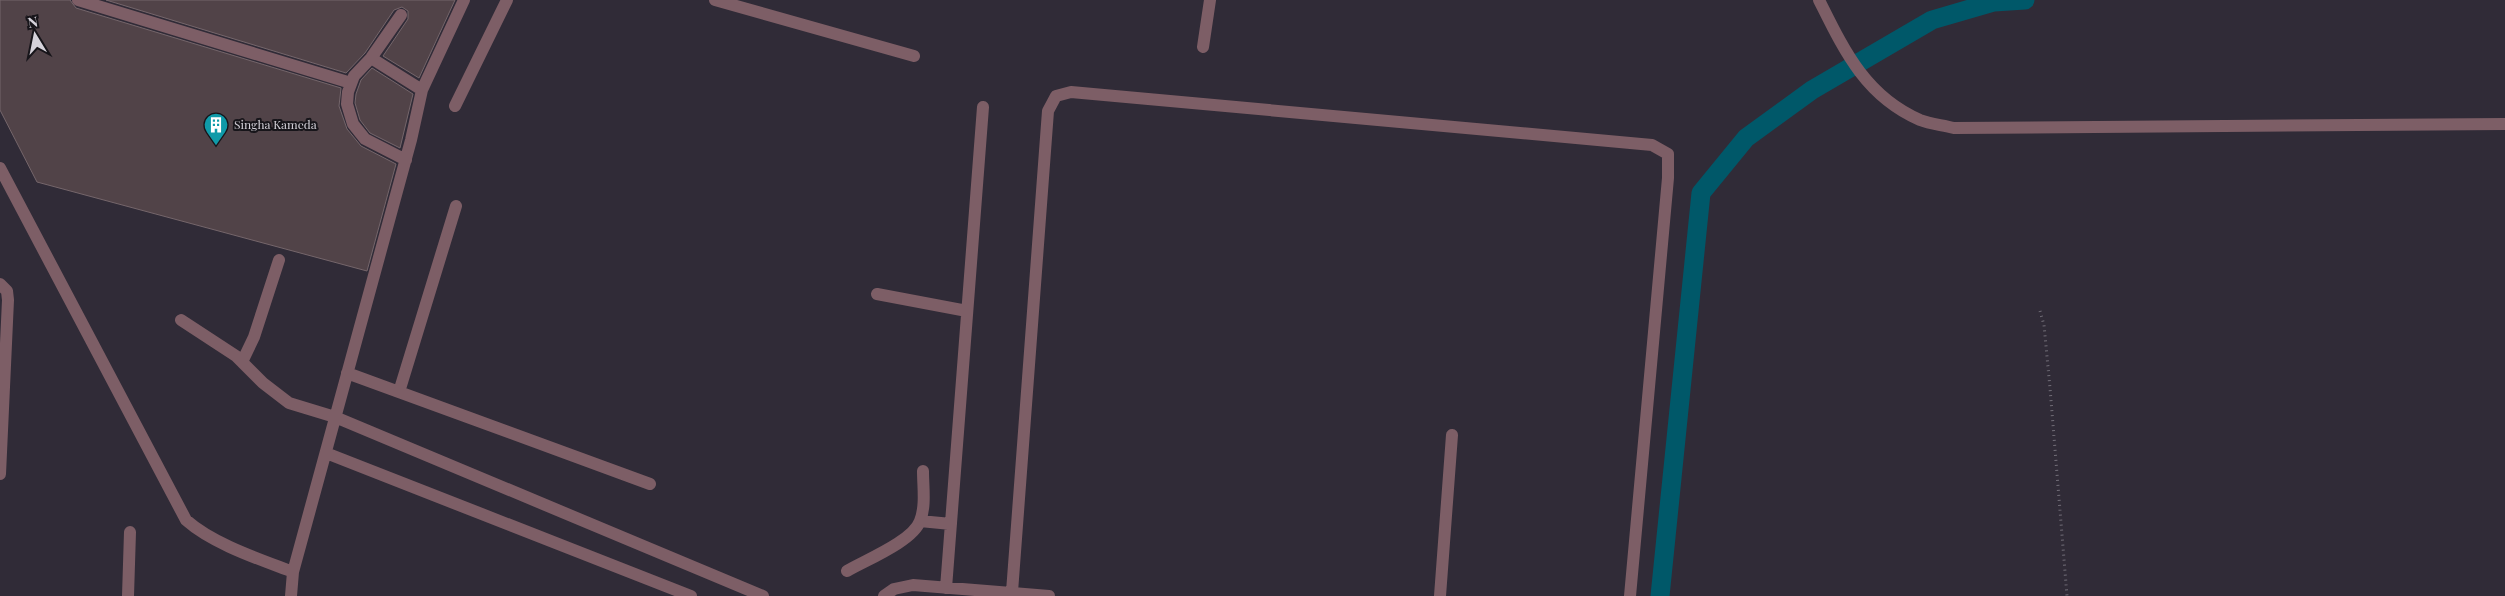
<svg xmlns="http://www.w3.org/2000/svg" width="2505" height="596" viewBox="0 0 2505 596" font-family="'Playfair Display',serif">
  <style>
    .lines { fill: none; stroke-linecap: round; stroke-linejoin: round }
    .canal { stroke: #005869; stroke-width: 19 }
    .building { fill: #514348; stroke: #75666b }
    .path { stroke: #726e78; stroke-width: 3; stroke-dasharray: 1 4; stroke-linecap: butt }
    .minor { stroke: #7d5e66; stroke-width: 12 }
    .labels { text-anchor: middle; stroke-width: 4; stroke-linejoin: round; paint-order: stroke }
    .poi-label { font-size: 12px; fill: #d5d2da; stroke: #17151a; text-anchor: start }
  </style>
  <rect width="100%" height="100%" fill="#302b37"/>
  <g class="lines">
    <!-- canal -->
    <path class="canal" d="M1660,596L1701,193L1746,138L1812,90L1932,20L1994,2L2025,0"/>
  </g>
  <!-- building -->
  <path class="building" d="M0,0H70L76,8L341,88L339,106L347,129L361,146L396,164L367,271L37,182L0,110Z
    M106,0H455L419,78L383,56L408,19V11L402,7L394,10L365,53L346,73Z
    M372,68L413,94L400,148L370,133L360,120L355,103L356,94L361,80Z"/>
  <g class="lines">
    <!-- path -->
    <path class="path" d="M2040,311L2044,325L2050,388L2067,596"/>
    <!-- minor -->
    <path class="minor" d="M78,0L351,83
      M715,0L914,56
      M1819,0C1844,50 1865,96 1920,120C1930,124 1943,125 1954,128L2505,124
      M401,15L371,58L354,76L348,92L347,104L353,124L365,139L406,160
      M1203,47L1210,0
      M371,58L422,90
      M455,106L507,0
      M0,168L186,520C213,544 259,559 293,572
      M0,284L7,291L8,300L0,474
      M877,294L967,311
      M181,320L236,356L263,383L289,403L335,417L763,596
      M242,362L254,337L279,260
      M347,373L650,484
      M399,392L456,206
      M326,453L691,596
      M920,521L951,524
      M847,571C866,560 913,541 920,521C926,506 923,487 923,471
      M946,588L983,107
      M1012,592L1048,111L1056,96L1071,92L1652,145L1668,154V178L1630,596
      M128,596L130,532
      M291,596L293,572L411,140L422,90L464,0
      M884,596L894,589L913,585L1049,596
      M1440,596L1452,435"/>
  </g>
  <!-- icons -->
  <defs>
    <symbol id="building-pin" viewBox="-11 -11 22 30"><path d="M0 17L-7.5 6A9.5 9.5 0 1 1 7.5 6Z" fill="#0f9aa8" stroke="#17151a"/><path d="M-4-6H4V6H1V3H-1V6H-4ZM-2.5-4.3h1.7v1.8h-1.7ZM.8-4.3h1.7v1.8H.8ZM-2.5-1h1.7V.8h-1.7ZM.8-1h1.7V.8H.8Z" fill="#fff"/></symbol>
  </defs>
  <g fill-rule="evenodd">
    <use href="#building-pin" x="202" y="111" width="28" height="38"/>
  </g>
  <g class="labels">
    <!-- poi labels -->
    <g class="poi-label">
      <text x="234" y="129">Singha Kameda</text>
    </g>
  </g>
  <!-- north arrow -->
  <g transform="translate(35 35) rotate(350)" stroke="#17151a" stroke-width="4" paint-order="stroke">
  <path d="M0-4L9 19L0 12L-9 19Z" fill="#d5d2da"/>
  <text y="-8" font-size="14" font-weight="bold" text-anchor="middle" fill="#d5d2da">N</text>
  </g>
</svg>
